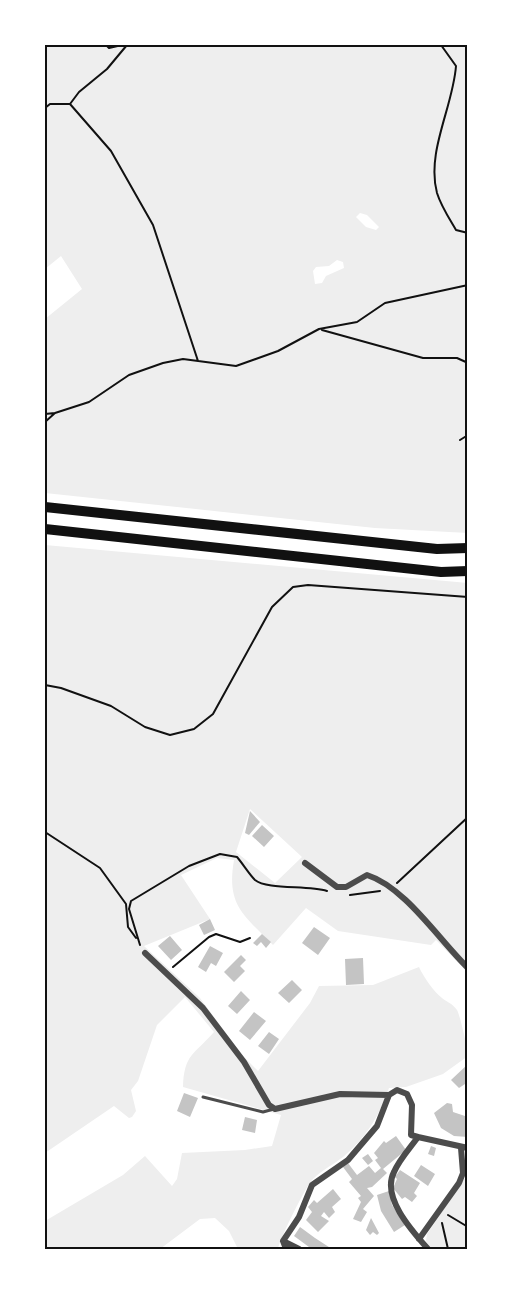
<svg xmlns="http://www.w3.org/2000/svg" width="513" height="1294" viewBox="0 0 513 1294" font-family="'PT Sans Narrow',sans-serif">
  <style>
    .green { fill: #eee; fill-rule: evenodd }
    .building { fill: #c4c4c4 }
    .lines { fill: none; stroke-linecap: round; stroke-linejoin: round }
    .path { stroke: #111; stroke-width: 2 }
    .service { stroke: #4c4c4c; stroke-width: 3 }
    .minor { stroke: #4c4c4c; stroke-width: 6 }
    .trunk { stroke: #111; stroke-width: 10 }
    .neatline { fill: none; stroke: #111; stroke-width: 2 }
  </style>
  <rect width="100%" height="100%" fill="#fff"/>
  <!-- green -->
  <path class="green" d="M45,45H468V533L375,528L45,493V319L82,289L61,256L45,269ZM360,213L367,215L379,227L376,230L366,227L356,217ZM337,260L343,262L344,268L326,276L322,283L315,284L313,271L316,267L329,266Z
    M45,545L468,583V973L436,940L431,945L338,931L306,908L273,945C244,915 226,906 234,860L217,858L181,875L210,919L144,946L200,998L242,1055L258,1071L310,1003L319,986L373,985L419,967C423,976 434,992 442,998C447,1002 453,1004 457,1010C460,1015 468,1050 468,1056L443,1074L406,1087L389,1088C380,1115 365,1139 343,1157C334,1164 322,1170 313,1179C306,1186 280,1238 278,1249H238L229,1231L215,1218L200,1219L160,1249H45V1221L123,1175L145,1156L172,1186L177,1179L182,1153L245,1150L272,1146L281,1115L183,1087C184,1054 194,1055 214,1032L185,997L157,1025L138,1081L131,1090L136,1111L132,1117L129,1118L114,1106L45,1153ZM250,809L302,857L275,883L236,852Z
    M467,1155L468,1249H432L426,1241L427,1234L467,1175Z"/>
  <!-- building -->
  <path class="building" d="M250,811L260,822L249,835L245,833Z
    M262,825L274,836L264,847L252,836Z
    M210,919L215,930L204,935L199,925Z
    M314,927L330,938L318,955L302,943Z
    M262,934L271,942L266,948L261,942L257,946L253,943Z
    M170,936L182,950L171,960L158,946Z
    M210,946L223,953L216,966L211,963L206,972L198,967Z
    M241,955L246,960L240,966L245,971L234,982L224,972Z
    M363,958L364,984L346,985L345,959Z
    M292,980L302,990L289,1003L278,993Z
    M241,991L250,1000L237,1014L228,1006Z
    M254,1012L266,1021L250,1040L239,1031Z
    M269,1032L279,1039L269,1054L258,1046Z
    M468,1064V1082L459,1088L451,1080Z
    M184,1093L198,1098L190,1117L177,1111Z
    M447,1103L452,1104L453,1112L468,1117V1137L454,1136L441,1128L434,1113Z
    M245,1117L257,1120L255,1133L242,1130Z
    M396,1136L406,1150L383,1169L387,1173L372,1187L367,1188L374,1196L363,1209L367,1212L361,1222L353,1219L361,1202L358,1198L361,1196L349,1182L352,1179L343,1167L348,1163L357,1175L369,1166L375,1173L381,1168L375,1160L378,1158L374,1153L384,1141L386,1143Z
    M431,1146L436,1148L434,1156L428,1154Z
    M368,1154L373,1161L368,1165L362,1158Z
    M421,1165L435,1174L428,1186L414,1176Z
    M400,1170L420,1183L414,1193L417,1196L412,1202L405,1197L402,1199L393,1188L397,1179L395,1177Z
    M333,1189L341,1199L332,1207L335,1212L329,1218L324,1212L321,1216L329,1221L318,1232L306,1220L312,1212L308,1207L314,1200L317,1203Z
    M389,1191L392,1205L405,1225L394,1232L381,1211L377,1195Z
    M371,1218L379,1233L377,1235L373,1232L370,1235L366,1230Z
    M300,1227L315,1238L332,1249L309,1247L294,1236Z"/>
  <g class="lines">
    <!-- path -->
    <path class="path" d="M106,45L109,48L122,45
      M127,45L107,69L79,92L70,104L111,151L153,225L198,361
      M441,45L456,66C453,107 426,152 437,193C441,206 449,218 456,230L468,233
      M45,108L50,104H70
      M322,330L423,358H457L468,363
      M45,414L55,413
      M45,422L55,413L89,402L129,375L163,363L183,359L236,366L278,351L319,329L357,322L385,303L468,285
      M460,440L468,435
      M45,685L61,688L111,706L145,727L170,735L194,729L213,714L272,607L293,587L308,585L468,597
      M45,832L100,868L126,904L128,927L136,938
      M397,883L468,817
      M350,895L380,891
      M140,945L129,909L131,901L189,866L220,854L237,857C243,864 249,874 255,880C267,890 308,885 327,891
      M173,967L209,937L216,934L240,942L250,938
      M448,1215L468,1227
      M442,1223L448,1249"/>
    <!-- service -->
    <path class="service" d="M203,1097L263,1112L274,1109"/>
    <!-- minor -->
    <path class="minor" d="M305,863L337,887H346L367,875C405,887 439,940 468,968
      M145,953L203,1008L244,1062L269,1105L275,1109L340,1094L389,1095L397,1090L407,1094L412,1105L411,1135L418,1137
      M419,1239L459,1183L463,1173L461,1148
      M283,1241L299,1249
      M286,1249L283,1241L299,1217L312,1185L348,1160L377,1126L389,1095
      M428,1249C412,1231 381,1197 394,1172C399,1160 410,1148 418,1137L468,1148"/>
    <!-- trunk -->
    <path class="trunk" d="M45,507L437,549L468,548
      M45,529L441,572L468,571"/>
  </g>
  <!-- border -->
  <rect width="513" height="1294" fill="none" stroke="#ffffff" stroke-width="93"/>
  <rect x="46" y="46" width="420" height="1202" class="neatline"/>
</svg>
